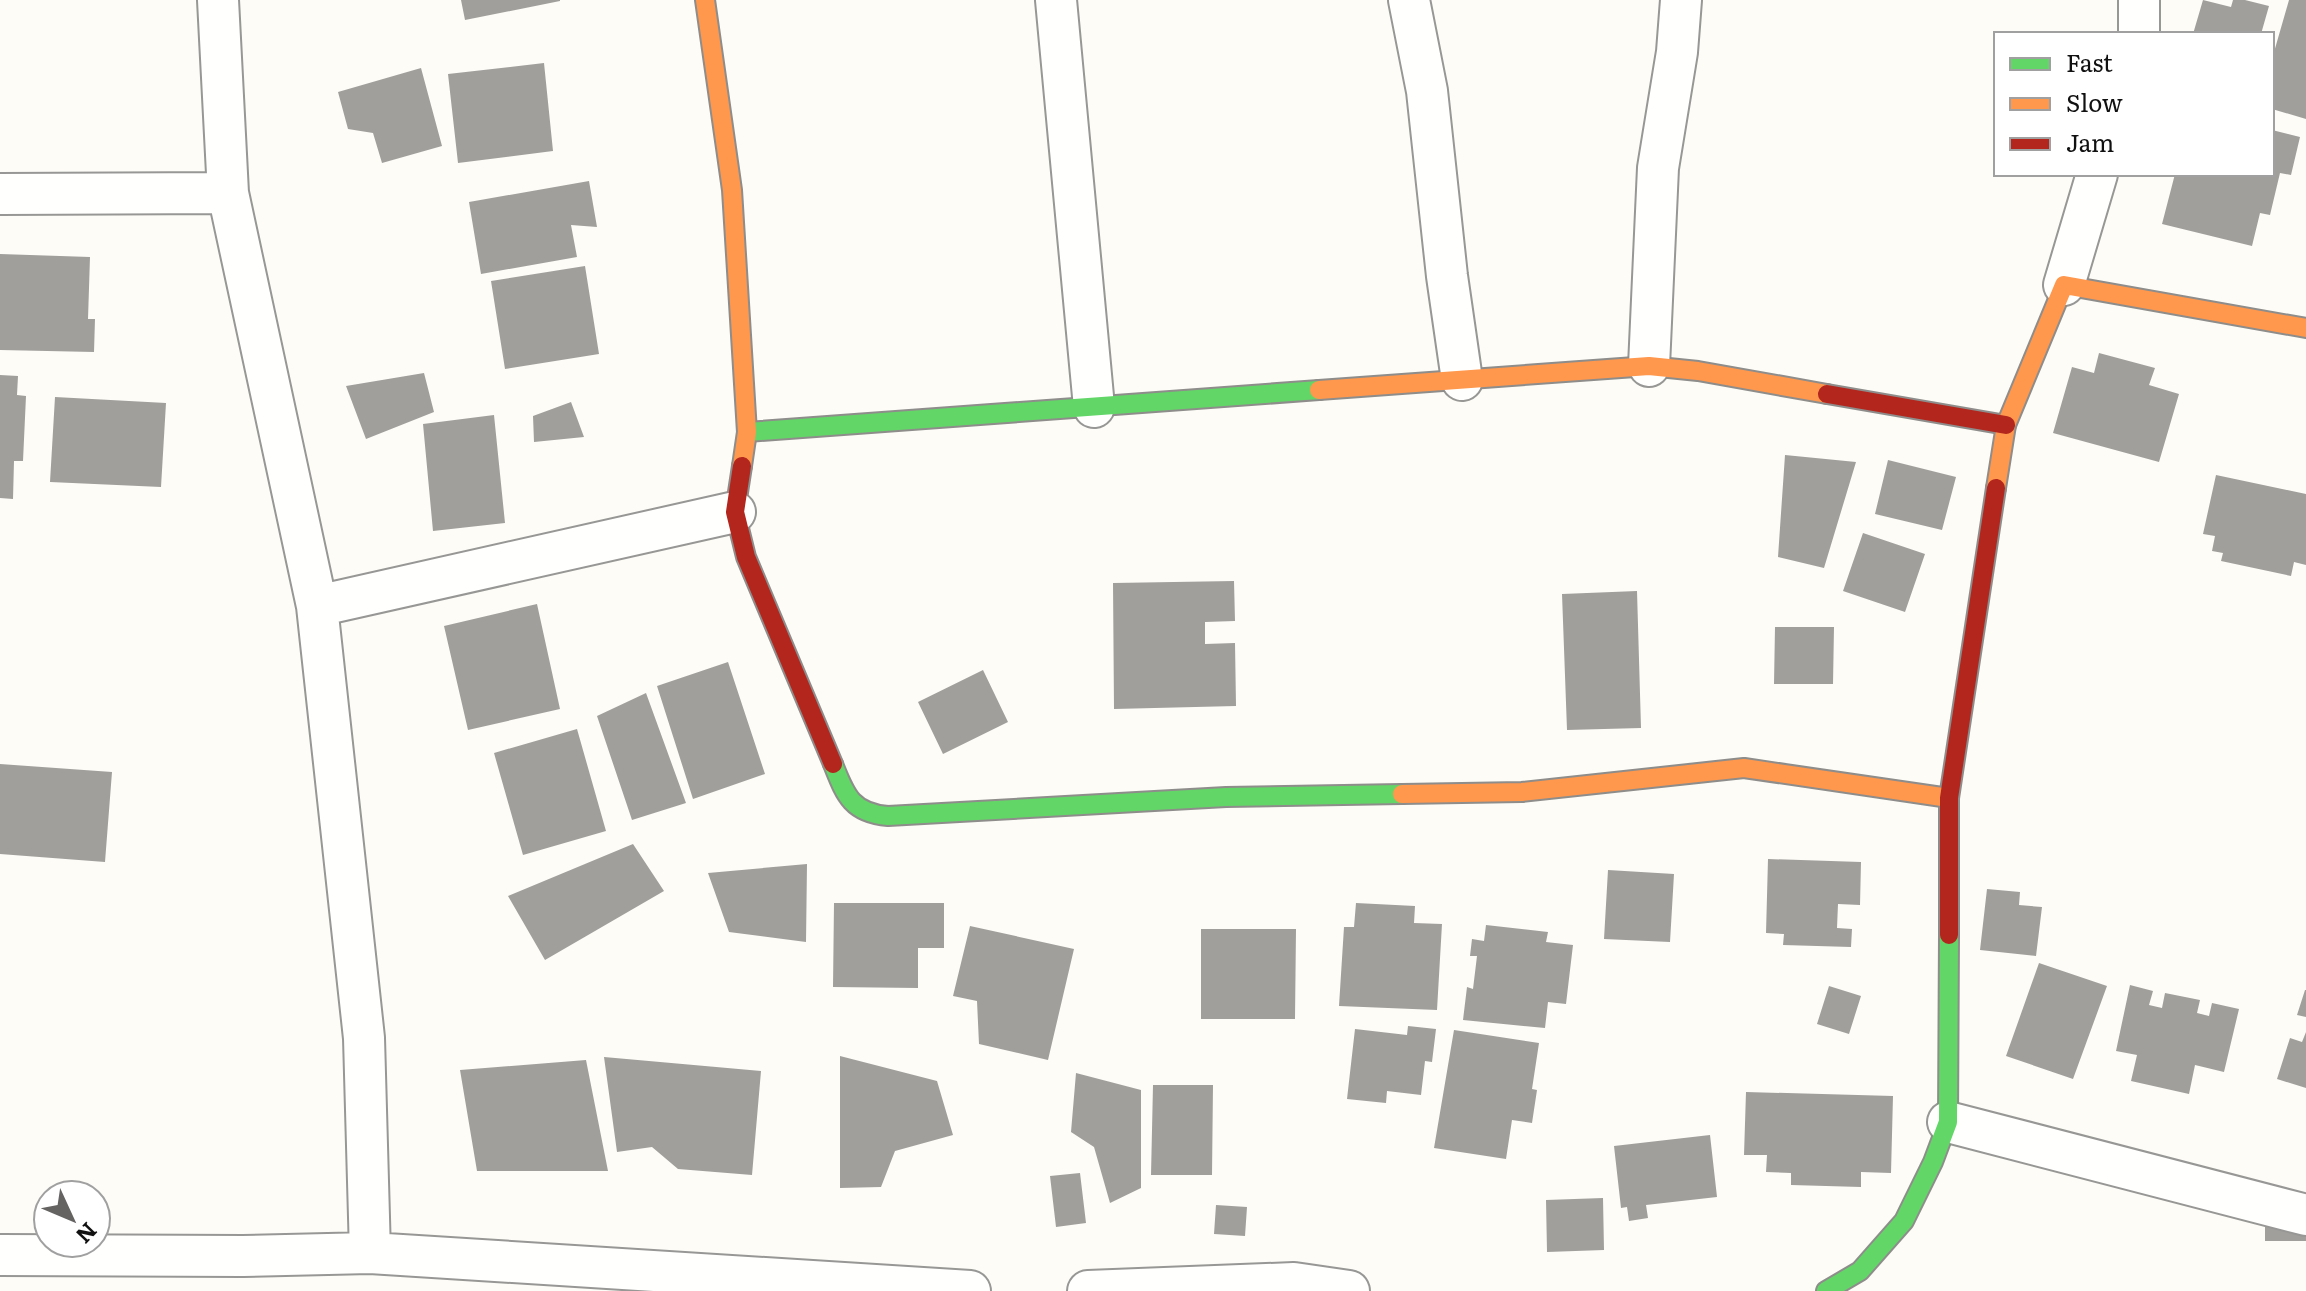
<svg xmlns="http://www.w3.org/2000/svg" width="2306" height="1291" viewBox="0 0 2306 1291" font-family="Literata,serif">
  <style>
    .building { fill: #a19f9c }
    .lines { fill: none; stroke-linecap: round; stroke-linejoin: round }
    .street-casing { stroke: #979795; stroke-width: 44 }
    .fast-casing { stroke: #8e8d8b; stroke-width: 22 }
    .slow-casing { stroke: #8e8d8b; stroke-width: 22 }
    .jam-casing { stroke: #8e8d8b; stroke-width: 22 }
    .street { stroke: #fffffe; stroke-width: 40 }
    .fast { stroke: #63d668; stroke-width: 18 }
    .slow { stroke: #ff974d; stroke-width: 18 }
    .jam { stroke: #b3261e; stroke-width: 18 }
  </style>
  <rect width="100%" height="100%" fill="#fdfcf7"/>
  <!-- building -->
  <path class="building" d="M461,0H560V1L465,20Z
    M2203,0L2231,7L2233,0H2245L2269,6L2261,34H2193Z
    M2289,0H2306V119L2272,109V59Z
    M544,63L553,151L458,163L448,74Z
    M421,68L442,146L382,163L373,133L348,129L338,92Z
    M2272,130L2300,137L2291,175L2280,173L2270,215L2260,213L2252,246L2162,224L2175,174H2272Z
    M589,181L597,227L571,225L577,257L481,274L469,202Z
    M0,254L90,257L88,319H95L94,352L0,350Z
    M585,266L599,354L505,369L491,281Z
    M2099,353L2155,368L2149,385L2179,394L2159,462L2053,433L2072,367L2094,373Z
    M424,373L434,412L366,439L346,386Z
    M0,375L18,376L17,395L26,396L23,461H14L13,499L0,498Z
    M55,397L166,403L161,487L50,482Z
    M571,402L584,437L534,442L533,416Z
    M494,415L505,523L433,531L423,424Z
    M1785,455L1856,462L1824,568L1778,557Z
    M1888,460L1956,477L1942,530L1875,514Z
    M2216,475L2306,494V565L2294,562L2291,576L2221,561L2223,553L2212,551L2215,536L2203,534Z
    M1863,533L1925,554L1905,612L1843,591Z
    M1234,581L1235,621L1205,622V644L1235,643L1236,706L1114,709L1113,583Z
    M1637,591L1641,728L1567,730L1562,594Z
    M537,604L560,709L468,730L444,626Z
    M1775,627H1834L1833,684H1774Z
    M728,662L765,774L693,799L657,686Z
    M983,670L1008,722L943,754L918,702Z
    M646,693L686,803L632,820L597,716Z
    M577,729L606,831L523,855L494,753Z
    M0,764L112,772L105,862L0,854Z
    M633,844L664,891L545,960L508,896Z
    M1768,859L1861,862L1860,905L1838,904L1837,928L1852,929L1851,947L1783,945L1784,934L1766,933Z
    M807,864L806,942L729,932L708,873Z
    M1608,870L1674,874L1670,942L1604,939Z
    M1987,889L2020,892L2019,905L2042,907L2036,956L1980,950Z
    M834,903H944V948H918V988L833,987Z
    M1356,903L1415,906L1414,923L1442,924L1437,1010L1339,1006L1344,927H1354Z
    M1486,925L1548,932L1546,942L1573,945L1566,1004L1548,1002L1545,1028L1463,1020L1467,987L1473,989L1477,956H1470L1472,939L1484,941Z
    M970,926L1074,949L1048,1060L979,1044L977,1001L953,996Z
    M1201,929H1296L1295,1019H1201Z
    M2039,963L2107,986L2073,1079L2006,1056Z
    M2130,985L2153,991L2149,1005L2162,1008L2165,993L2200,1000L2197,1013L2209,1016L2212,1003L2239,1009L2224,1072L2195,1065L2189,1094L2131,1081L2137,1055L2116,1051Z
    M1829,986L1861,996L1849,1034L1817,1024Z
    M2305,990H2306V1017L2297,1015Z
    M1408,1026L1436,1029L1432,1062L1425,1061L1421,1095L1387,1091L1386,1103L1347,1099L1355,1029L1407,1035Z
    M1454,1030L1539,1043L1532,1089L1537,1090L1532,1123L1512,1120L1506,1159L1434,1148Z
    M2306,1032V1088L2277,1079L2290,1038L2302,1042Z
    M840,1056L937,1081L953,1135L895,1151L881,1187L840,1188Z
    M604,1057L761,1071L752,1175L678,1169L652,1147L617,1152Z
    M586,1060L608,1171H477L460,1070Z
    M1076,1073L1141,1090V1188L1110,1203L1094,1147L1071,1132Z
    M1153,1085H1213L1212,1175H1151Z
    M1746,1092L1893,1096L1891,1173L1861,1172V1187L1791,1185V1173L1766,1172L1767,1155H1744Z
    M1710,1135L1717,1197L1646,1205L1648,1218L1629,1221L1627,1207L1621,1208L1614,1146Z
    M1080,1173L1086,1223L1056,1227L1050,1176Z
    M1603,1198L1604,1250L1547,1252L1546,1200Z
    M1216,1205L1247,1207L1245,1236L1214,1234Z
    M2265,1227H2306V1241H2265Z"/>
  <g class="lines">
    <defs>
      <path id="street" d="M218,0L228,193L317,606L364,1038L370,1253
        M1056,0L1094,407
        M1409,0L1427,91L1447,276L1462,380
        M2139,34V0
        M0,194L228,193
        M2064,285L2097,174
        M1649,366L1658,168L1677,52L1681,0
        M317,606L735,512
        M1948,1122L2306,1215
        M0,1255L243,1256L370,1253L970,1291
        M1088,1291L1294,1283L1349,1291"/>
      <path id="fast" d="M747,432L1319,390
        M833,764C845,794 851,813 888,816L1226,797L1402,794
        M1826,1291L1860,1271L1904,1221L1933,1162L1948,1122L1949,935"/>
      <path id="slow" d="M705,0L732,190L747,432L742,466
        M1319,390L1649,366L1698,371L1827,394
        M1996,488L2006,425L2064,285L2306,328
        M1402,794L1522,792L1744,768L1949,798"/>
      <path id="jam" d="M1827,394L2006,425
        M742,466L735,512L746,557L833,764
        M1949,935V798L1996,488"/>
    </defs>
    <!-- street casing -->
    <use href="#street" class="street-casing"/>
    <!-- fast casing -->
    <use href="#fast" class="fast-casing"/>
    <!-- slow casing -->
    <use href="#slow" class="slow-casing"/>
    <!-- jam casing -->
    <use href="#jam" class="jam-casing"/>
    <!-- street -->
    <use href="#street" class="street"/>
    <!-- fast -->
    <use href="#fast" class="fast"/>
    <!-- slow -->
    <use href="#slow" class="slow"/>
    <!-- jam -->
    <use href="#jam" class="jam"/>
  </g>
  <!-- legend -->
  <rect x="1994" y="32" width="280" height="144" fill="#ffffff" stroke="#a0a0a0" stroke-width="2"/>
  <rect x="2010" y="58" width="40" height="12" fill="#63d668" stroke="#a0a0a0" stroke-width="2"/>
  <text x="2066" y="72" font-size="24" fill="#111111">Fast</text>
  <rect x="2010" y="98" width="40" height="12" fill="#ff974d" stroke="#a0a0a0" stroke-width="2"/>
  <text x="2066" y="112" font-size="24" fill="#111111">Slow</text>
  <rect x="2010" y="138" width="40" height="12" fill="#b3261e" stroke="#a0a0a0" stroke-width="2"/>
  <text x="2066" y="152" font-size="24" fill="#111111">Jam</text>
  <!-- north arrow -->
  <g transform="translate(72 1219) rotate(134)"><circle r="38" fill="#ffffff" stroke="#a0a0a0" stroke-width="2"/>
  <path d="M0-6L14 30L0 20L-14 30Z" fill="#646362"/>
  <text y="-12" font-size="22" font-weight="bold" text-anchor="middle" fill="#111111">N</text>
  </g>
</svg>
